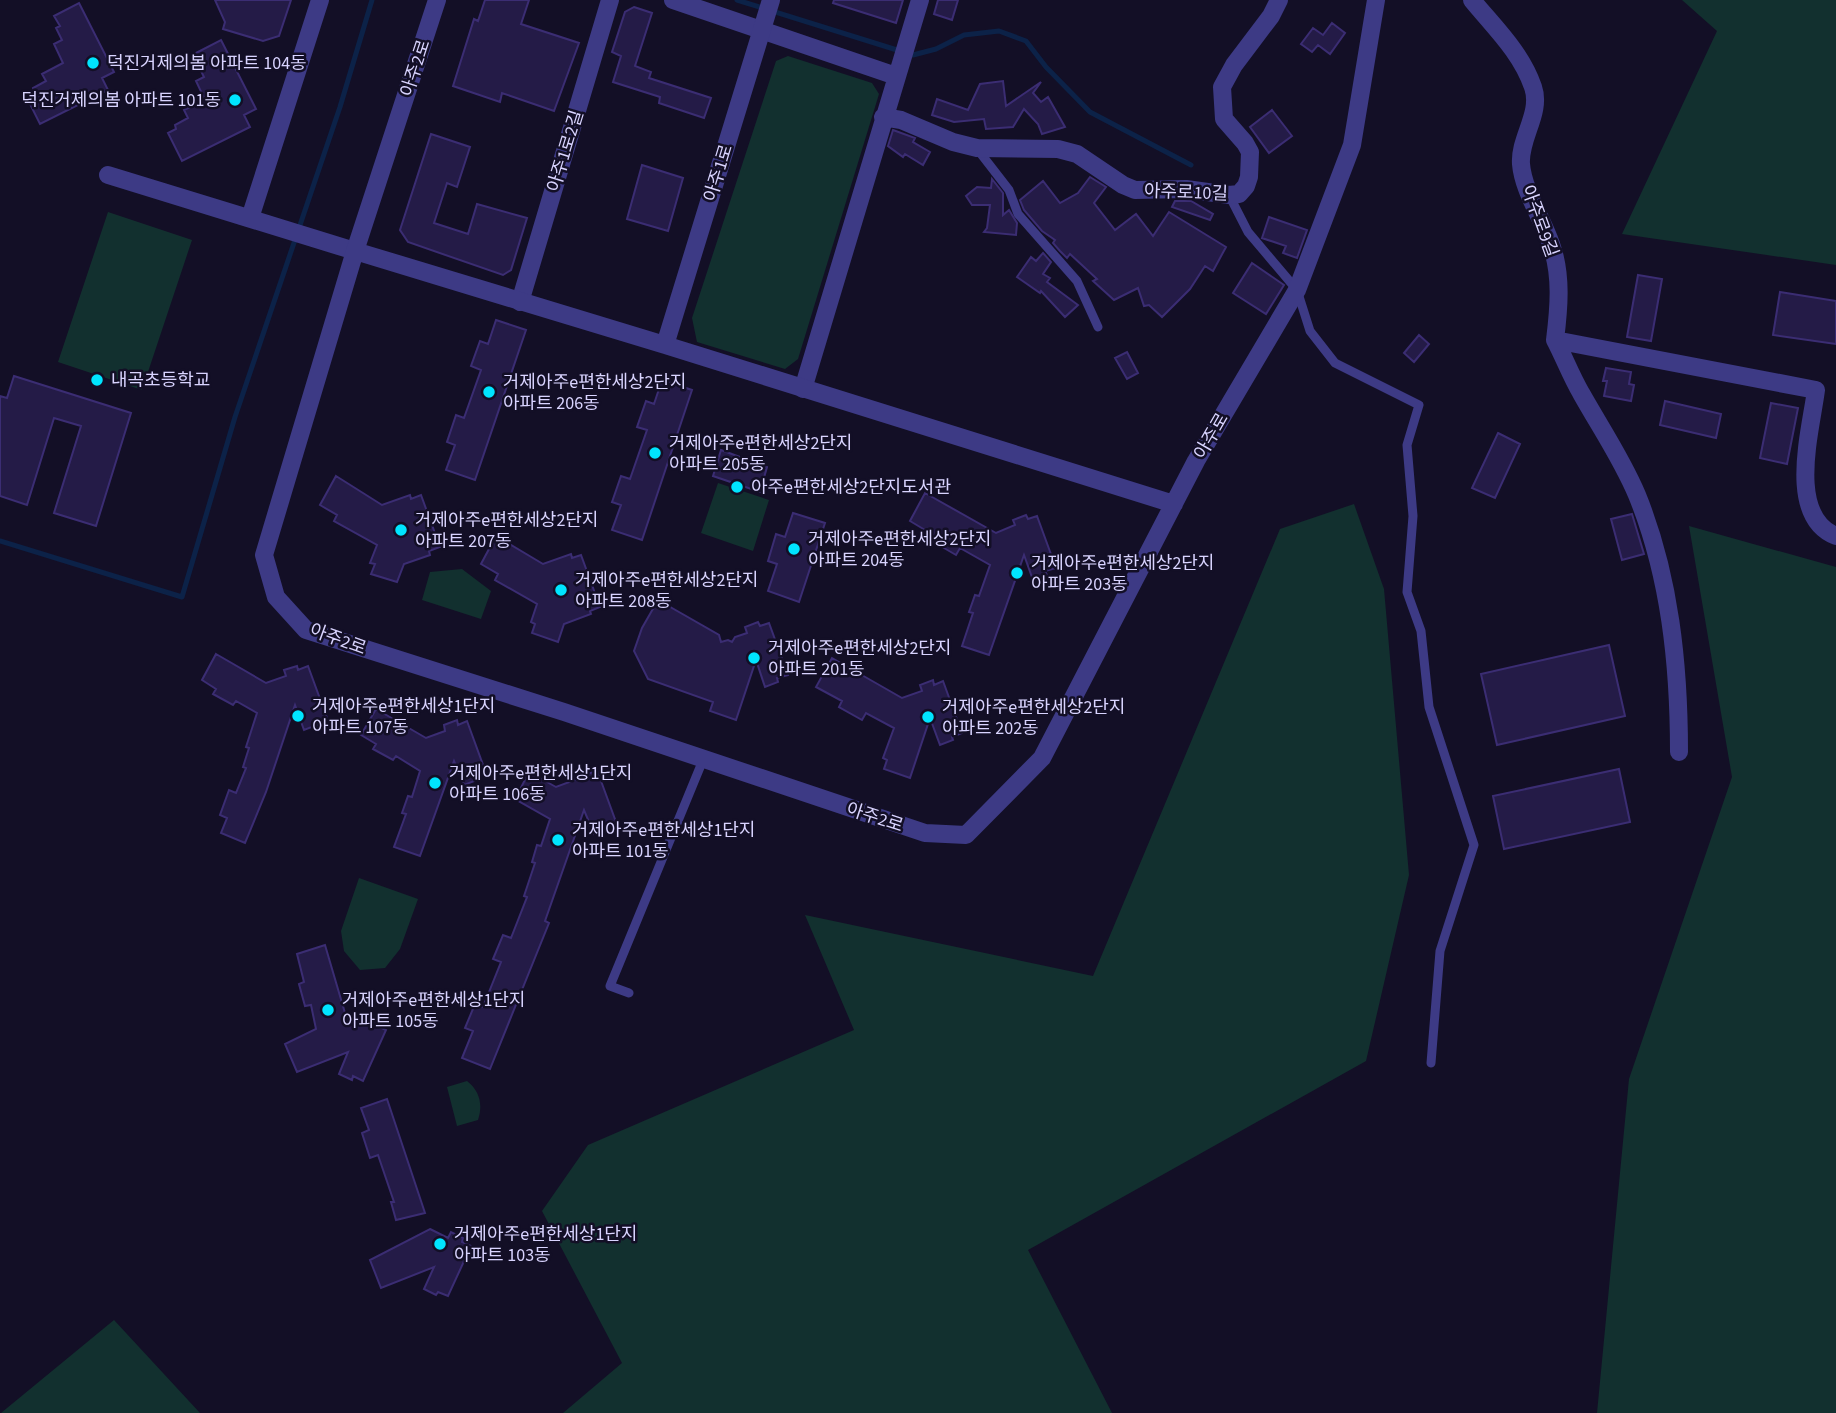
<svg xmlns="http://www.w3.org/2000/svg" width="1836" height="1413" viewBox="0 0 1836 1413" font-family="'Source Sans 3','Noto Sans KR',sans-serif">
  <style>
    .green { fill: #12302f }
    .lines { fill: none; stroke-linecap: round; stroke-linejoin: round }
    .stream { stroke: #0c2248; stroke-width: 5 }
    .building { fill: #241b47; stroke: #3b2d73; stroke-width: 2 }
    .service { stroke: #3d3a85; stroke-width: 9 }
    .minor { stroke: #3d3a85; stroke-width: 18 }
    .tertiary { stroke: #3d3a85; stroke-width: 18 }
    .poi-dot { fill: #00e5ff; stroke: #130f26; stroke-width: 2.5 }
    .labels { text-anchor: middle; stroke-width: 5; stroke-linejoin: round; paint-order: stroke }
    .poi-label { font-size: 18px; fill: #d9d4ff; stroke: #130f26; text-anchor: start }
    .street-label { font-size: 18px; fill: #d9d4ff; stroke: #130f26 }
  </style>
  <rect width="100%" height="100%" fill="#130f26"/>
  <!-- green -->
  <path class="green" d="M1682,0H1836V265L1622,234L1717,31Z
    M788,56L872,83L879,94L798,359L785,369L697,342L692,318L776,61Z
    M108,212L192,240L142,390L58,362Z
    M718,483L769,500L753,551L701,533Z
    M1354,504L1384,589L1409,875L1366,1061L1028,1250L1112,1413H563L622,1363L542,1211L588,1145L854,1030L805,915L1093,976L1280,529Z
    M1689,526L1836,567V1413H1597L1629,1079L1732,777Z
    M462,569L491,591L481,619L422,600L430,572Z
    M359,878L418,899L400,949L385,968L360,970L344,951L341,931Z
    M467,1081C480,1091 483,1105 478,1120L457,1126L447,1087Z
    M114,1320L200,1413H1Z"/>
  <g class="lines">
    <!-- stream -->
    <path class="stream" d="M737,0L913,55L936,49L964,35L999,31L1026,41L1046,67L1090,112L1191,165
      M0,541L182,597L235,417L340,107L372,0"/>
  </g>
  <!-- building -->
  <path class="building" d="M215,0H291L279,36L263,41L223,29L225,22Z
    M485,0H529L521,24L579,43L554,111L502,93L500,102L453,86L474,19L478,21Z
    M834,0H903L896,23L833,3Z
    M938,0H958L952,20L934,14Z
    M79,3L114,72L102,78L108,90L40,124L26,96L34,92L33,88L46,81L42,74L63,63L54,44L62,40L56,28L60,26L54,16Z
    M634,7L652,13L635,66L651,72L649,78L711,98L704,118L659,103L660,97L613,82L621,56L612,52L625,12Z
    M1332,23L1345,33L1330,54L1318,45L1312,52L1301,44L1313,28L1323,35Z
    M221,40L256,109L244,115L250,127L182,161L168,133L176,129L175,125L188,118L184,110L205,100L196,81L204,77L198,65L202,63L196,53Z
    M1003,81L1006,106L1041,82L1033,93L1041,102L1048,97L1065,127L1042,134L1038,124L1024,109L1013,127L986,129L984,119L954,122L932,115L937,99L968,110L980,84Z
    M1272,110L1292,136L1269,153L1250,127Z
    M893,130L915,138L913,142L930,152L923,165L905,154L903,157L888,146Z
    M431,134L470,147L457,187L447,183L434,223L468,234L477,204L527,218L511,270L503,275L408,242L400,230Z
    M642,165L683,178L668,231L627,219Z
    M1090,177L1106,187L1094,203L1115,230L1136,214L1153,236L1169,212L1226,247L1213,271L1205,266L1190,289L1162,317L1149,305L1144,306L1138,288L1114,300L1093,281L1097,279L1070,254L1067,258L1060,251L1053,243L1055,240L1042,231L1024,210L1020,200L1043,181L1060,203L1078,193Z
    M992,179L1003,193V215L1009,210L1017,223L1016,235L984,232L987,228L990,205H972L966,196L977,187L991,188Z
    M1175,201H1191L1213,214L1210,220L1172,207Z
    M1269,217L1307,230L1297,258L1283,253L1286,246L1262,238Z
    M1043,253L1051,262L1043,274L1050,278L1047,282L1078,305L1065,317L1041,291L1040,293L1017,277L1031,257L1036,261Z
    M1252,263L1284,285L1266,314L1233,293Z
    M1638,275L1662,279L1651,341L1627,337Z
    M1780,292L1836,301V344L1773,335Z
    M496,320L526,330L475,480L446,470L455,445L447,442L456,415L464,418L481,370L471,366L480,341L488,344Z
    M1419,335L1429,344L1414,362L1404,353Z
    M1127,352L1138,373L1127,379L1115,358Z
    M1606,368L1631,372L1629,384L1634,385L1631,401L1604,396L1607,381H1603Z
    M14,376L131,413L96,526L54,513L81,426L54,418L27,505L0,496V396L7,398Z
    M662,380L692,390L642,540L612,530L621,505L612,502L621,476L630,479L647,430L637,427L646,401L654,404Z
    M1665,401L1721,414L1716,438L1660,425Z
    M1771,403L1798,408L1787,464L1760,458Z
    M1498,433L1520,444L1495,498L1472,488Z
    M721,450L767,467L760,492L713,476Z
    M336,476L382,505L410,495L411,499L421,495L440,547L429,551L430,555L404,564L397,582L371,574L375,564L370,563L377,545L334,521L337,515L320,505Z
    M925,493L996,533L1015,525L1013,520L1026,515L1028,519L1037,516L1056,568L1045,571L1047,575L1033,580L1024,555L989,655L962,646L973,613L969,612L975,595L979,596L990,565L960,548L956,555L932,541L935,536L910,521Z
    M793,513L825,523L799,602L768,591L777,564L768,561L776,534L785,537Z
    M1632,514L1644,554L1622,560L1611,519Z
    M496,536L543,564L571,554L572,558L581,555L600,607L590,611L591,614L564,624L558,642L532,633L535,624L531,622L537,604L495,580L498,574L481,564Z
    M658,600L719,635L721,642L728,640L732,642L735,637L747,633L745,627L758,622L760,626L769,623L788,675L777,678L778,682L765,687L756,660L736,720L710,711L713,702L648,679L634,651L642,628Z
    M1609,645L1625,716L1497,745L1481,674Z
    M216,654L266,683L286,676L284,670L297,666L298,670L308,666L327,718L316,722L317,725L304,730L295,705L266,792L245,843L221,833L227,818L220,815L229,790L236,793L246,768L243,767L249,748L246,747L257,713L236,701L233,705L213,694L216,689L202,680Z
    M832,658L902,698L922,691L920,685L933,680L934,685L943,681L962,733L952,737L953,740L940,745L930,718L910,778L884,769L887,760L883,758L894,728L866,713L862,720L839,707L842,701L816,687Z
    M376,709L426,738L445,731L444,725L457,720L458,725L467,721L486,773L476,777L477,780L464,785L454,761L420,856L394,847L406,814L402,813L408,796L412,797L420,771L396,756L393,760L373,749L376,744L361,735Z
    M587,769L588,774L597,770L616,822L606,826L607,830L594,834L584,810L545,921L549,923L490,1069L462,1058L473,1031L465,1028L475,1004L483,1007L501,962L493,959L503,935L511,938L527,897L524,896L535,863L532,862L537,845L541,846L550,819L515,799L529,772L556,787L575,780L573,774Z
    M1619,769L1630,822L1504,849L1493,796Z
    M325,945L345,1013L364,1022L366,1017L379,1022L377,1026L386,1030L363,1081L353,1076L352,1080L339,1074L348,1052L297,1072L285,1044L316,1029L311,1005L305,1006L299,984L304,982L297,954Z
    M387,1099L425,1213L396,1220L391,1202H394L378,1155L370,1158L362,1133L369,1130L361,1108Z
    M430,1229L448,1238L451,1232L463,1238L462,1242L471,1246L448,1296L438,1292L436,1295L424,1289L434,1267L381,1288L370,1260Z"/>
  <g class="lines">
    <!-- service -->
    <path class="service" d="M978,150L1009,190L1018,214L1077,281L1098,327
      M1229,195L1248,232L1297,290L1310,331L1335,363L1419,405L1407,445L1413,516L1407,592L1421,631L1429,707L1474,845L1440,951L1431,1063
      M629,993L610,986L703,760"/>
    <!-- minor -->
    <path class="minor" d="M673,0L896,76
      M1472,0C1494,27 1521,52 1533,87C1542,113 1519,138 1521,164C1523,190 1543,220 1551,244C1562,275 1559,308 1555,340
      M883,117L901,120L953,142L977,148L1058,149L1077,154L1123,185L1135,190L1186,189L1229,195L1239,194L1246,186L1249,177L1250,152L1245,143L1224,119L1222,87L1234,65L1271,16L1279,0
      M108,175L355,251
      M250,218L320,0
      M520,302L610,0
      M1555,340C1564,357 1571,376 1581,393C1600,427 1622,459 1637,495C1670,576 1679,665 1679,752
      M1555,340L1816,390C1811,430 1786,516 1836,536
      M803,389L920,0"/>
    <!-- tertiary -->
    <path class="tertiary" d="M437,0L355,251L264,555L276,597L306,630L564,712L925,833L966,835L1042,758L1196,461L1297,290L1352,145L1376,0
      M355,251L665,345L1174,504
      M665,345L771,0"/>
  </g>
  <!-- markers -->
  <g class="poi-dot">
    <circle cx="93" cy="63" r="7"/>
    <circle cx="235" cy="100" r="7"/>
    <circle cx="97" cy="380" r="7"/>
    <circle cx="489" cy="392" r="7"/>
    <circle cx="655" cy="453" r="7"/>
    <circle cx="737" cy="487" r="7"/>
    <circle cx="401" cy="530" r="7"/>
    <circle cx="794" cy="549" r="7"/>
    <circle cx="1017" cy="573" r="7"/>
    <circle cx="561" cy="590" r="7"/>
    <circle cx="754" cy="658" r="7"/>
    <circle cx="298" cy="716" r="7"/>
    <circle cx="928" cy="717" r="7"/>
    <circle cx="435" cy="783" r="7"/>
    <circle cx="558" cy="840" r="7"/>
    <circle cx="328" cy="1010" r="7"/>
    <circle cx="440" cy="1244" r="7"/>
  </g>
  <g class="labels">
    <!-- poi labels -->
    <g class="poi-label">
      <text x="107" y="69">덕진거제의봄 아파트 104동</text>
      <text x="221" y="106" text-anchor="end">덕진거제의봄 아파트 101동</text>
      <text x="111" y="386">내곡초등학교</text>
      <text x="503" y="388">거제아주e편한세상2단지<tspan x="503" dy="21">아파트 206동</tspan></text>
      <text x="669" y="449">거제아주e편한세상2단지<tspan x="669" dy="21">아파트 205동</tspan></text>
      <text x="751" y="493">아주e편한세상2단지도서관</text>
      <text x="415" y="526">거제아주e편한세상2단지<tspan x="415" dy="21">아파트 207동</tspan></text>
      <text x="808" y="545">거제아주e편한세상2단지<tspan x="808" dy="21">아파트 204동</tspan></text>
      <text x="1031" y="569">거제아주e편한세상2단지<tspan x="1031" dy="21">아파트 203동</tspan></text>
      <text x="575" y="586">거제아주e편한세상2단지<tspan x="575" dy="21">아파트 208동</tspan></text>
      <text x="768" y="654">거제아주e편한세상2단지<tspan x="768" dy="21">아파트 201동</tspan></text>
      <text x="312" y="712">거제아주e편한세상1단지<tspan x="312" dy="21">아파트 107동</tspan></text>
      <text x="942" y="713">거제아주e편한세상2단지<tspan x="942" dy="21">아파트 202동</tspan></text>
      <text x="449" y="779">거제아주e편한세상1단지<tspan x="449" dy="21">아파트 106동</tspan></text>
      <text x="572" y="836">거제아주e편한세상1단지<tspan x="572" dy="21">아파트 101동</tspan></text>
      <text x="342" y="1006">거제아주e편한세상1단지<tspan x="342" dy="21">아파트 105동</tspan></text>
      <text x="454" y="1240">거제아주e편한세상1단지<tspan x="454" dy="21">아파트 103동</tspan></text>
    </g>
    <!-- street labels -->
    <g class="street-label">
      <text transform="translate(415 68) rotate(-72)" y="6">아주2로</text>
      <text transform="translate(565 151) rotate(-73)" y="6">아주1로2길</text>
      <text transform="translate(718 173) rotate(-73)" y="6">아주1로</text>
      <text transform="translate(1186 192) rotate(2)" y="6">아주로10길</text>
      <text transform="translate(1540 221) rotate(70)" y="6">아주로9길</text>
      <text transform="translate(1211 436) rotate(-60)" y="6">아주로</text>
      <text transform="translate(338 639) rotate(20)" y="6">아주2로</text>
      <text transform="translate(875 817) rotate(18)" y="6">아주2로</text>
    </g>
  </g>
</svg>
